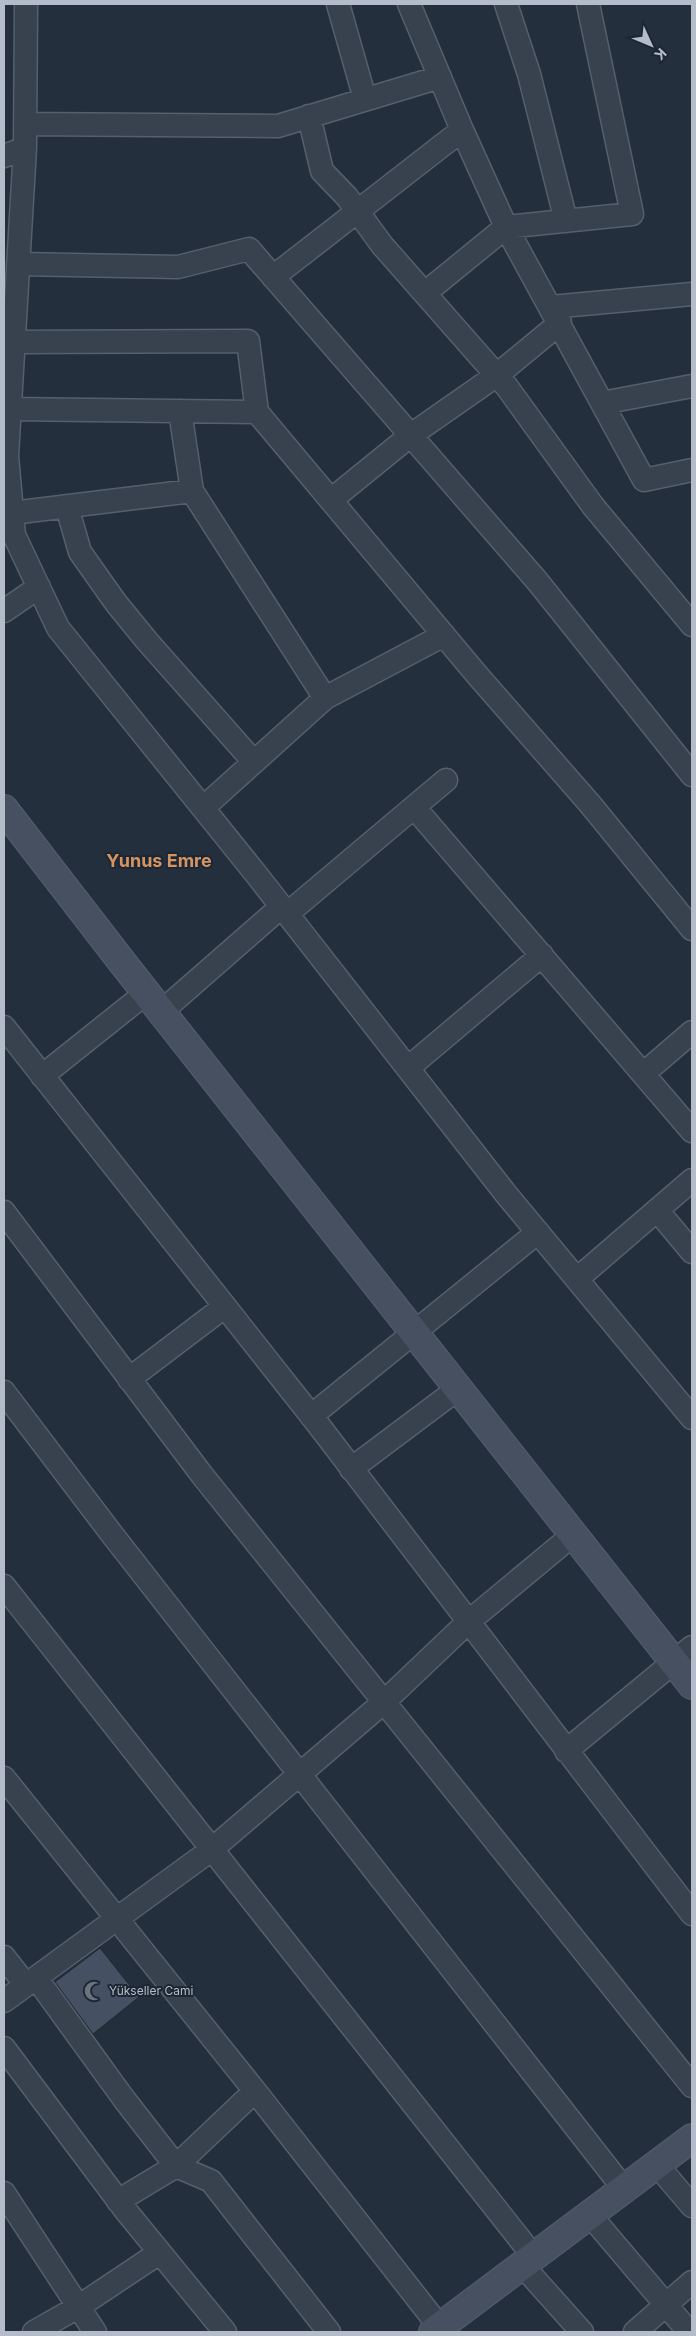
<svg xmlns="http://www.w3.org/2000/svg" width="696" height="2336" viewBox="0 0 696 2336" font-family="Inter,sans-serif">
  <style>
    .building { fill: #455162; stroke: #1f2835 }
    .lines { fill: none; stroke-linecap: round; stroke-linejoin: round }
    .street-casing { stroke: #565f6c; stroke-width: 25 }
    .secondary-casing { stroke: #565f6c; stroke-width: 30 }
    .street { stroke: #38414e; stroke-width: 22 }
    .secondary { stroke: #465061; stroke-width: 28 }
    .labels { text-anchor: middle; stroke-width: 4; stroke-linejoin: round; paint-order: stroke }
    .poi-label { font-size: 12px; fill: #b4bcc9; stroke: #1d2633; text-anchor: start }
    .district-label { font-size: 18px; font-weight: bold; fill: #d59563; stroke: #1d2633 }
  </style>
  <rect width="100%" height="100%" fill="#242f3e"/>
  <!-- building -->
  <path class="building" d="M100,1948L139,1997L93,2034L55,1982Z"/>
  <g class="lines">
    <defs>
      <path id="street" d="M26,4L25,148L7,456L14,535L58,628L256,874L506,1194L692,1418
        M338,4L365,99
        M409,4L462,130L506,227L644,480L692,470
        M506,4L529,74L566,221
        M309,116L322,171L347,197L382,245L507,387L593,506L692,625
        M25,124L278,126L440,77
        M4,156L25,148
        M18,264L178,267L249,249L538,582L692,775
        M273,277L462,130
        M425,293L506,227L632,214L588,4
        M551,307L692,294
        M13,342L248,341L257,412
        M602,403L692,386
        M9,409L257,412L478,676L590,804L692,929
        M180,411L192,491L325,698
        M331,500L411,435L497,375L560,323
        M67,507L80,552L116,603L147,641L254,762
        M12,513L192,491
        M4,611L39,587
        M414,807L692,1131
        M203,808L325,698L444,635
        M287,914L446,780
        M161,1012L281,907
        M4,1027L317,1423L692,1914
        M408,1068L542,955
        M643,1074L692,1032
        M42,1076L146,993
        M657,1210L692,1252
        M4,1212L202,1475L692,2086
        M577,1279L692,1180
        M129,1379L224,1307
        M4,1392L111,1533L624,2189
        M311,1416L538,1232
        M351,1469L459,1388
        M4,1586L534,2257
        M566,1751L692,1647
        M4,1778L255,2091L439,2326
        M4,1957L26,1985
        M37,1979L124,2099L176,2166L211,2181L329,2332
        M4,2001L211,1850L384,1702L468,1622L574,1534
        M4,2048L126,2211L225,2332
        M657,2165L692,2206
        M4,2193L95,2332
        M118,2201L176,2166L255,2091
        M590,2215L689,2332
        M522,2265L582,2332
        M34,2332L78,2307L159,2253
        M635,2332L692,2282"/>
      <path id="secondary" d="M4,809L122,962L692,1685
        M433,2332L692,2138"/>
    </defs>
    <!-- street casing -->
    <use href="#street" class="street-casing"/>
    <!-- secondary casing -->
    <use href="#secondary" class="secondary-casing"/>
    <!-- street -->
    <use href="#street" class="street"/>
    <!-- secondary -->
    <use href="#secondary" class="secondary"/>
  </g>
  <!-- icons -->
  <defs>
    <symbol id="mosque-bare" viewBox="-9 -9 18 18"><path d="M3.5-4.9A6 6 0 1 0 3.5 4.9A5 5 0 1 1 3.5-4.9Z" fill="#6b7280" stroke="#1d2633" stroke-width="2.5" paint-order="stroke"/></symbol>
  </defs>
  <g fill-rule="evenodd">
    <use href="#mosque-bare" x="80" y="1977" width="28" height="28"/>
  </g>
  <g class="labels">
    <!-- poi labels -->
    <g class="poi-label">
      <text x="109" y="1995">Yükseller Cami</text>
    </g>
    <!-- district labels -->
    <g class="district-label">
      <text x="159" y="867">Yunus Emre</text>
    </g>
  </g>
  <!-- border -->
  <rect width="696" height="2336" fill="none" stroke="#b4bcc9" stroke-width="10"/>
  <!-- north arrow -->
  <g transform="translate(651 45) rotate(134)" stroke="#1d2633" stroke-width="4" paint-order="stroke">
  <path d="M0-4L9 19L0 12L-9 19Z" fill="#b4bcc9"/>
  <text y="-8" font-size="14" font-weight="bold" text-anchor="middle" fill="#b4bcc9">K</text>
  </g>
</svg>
